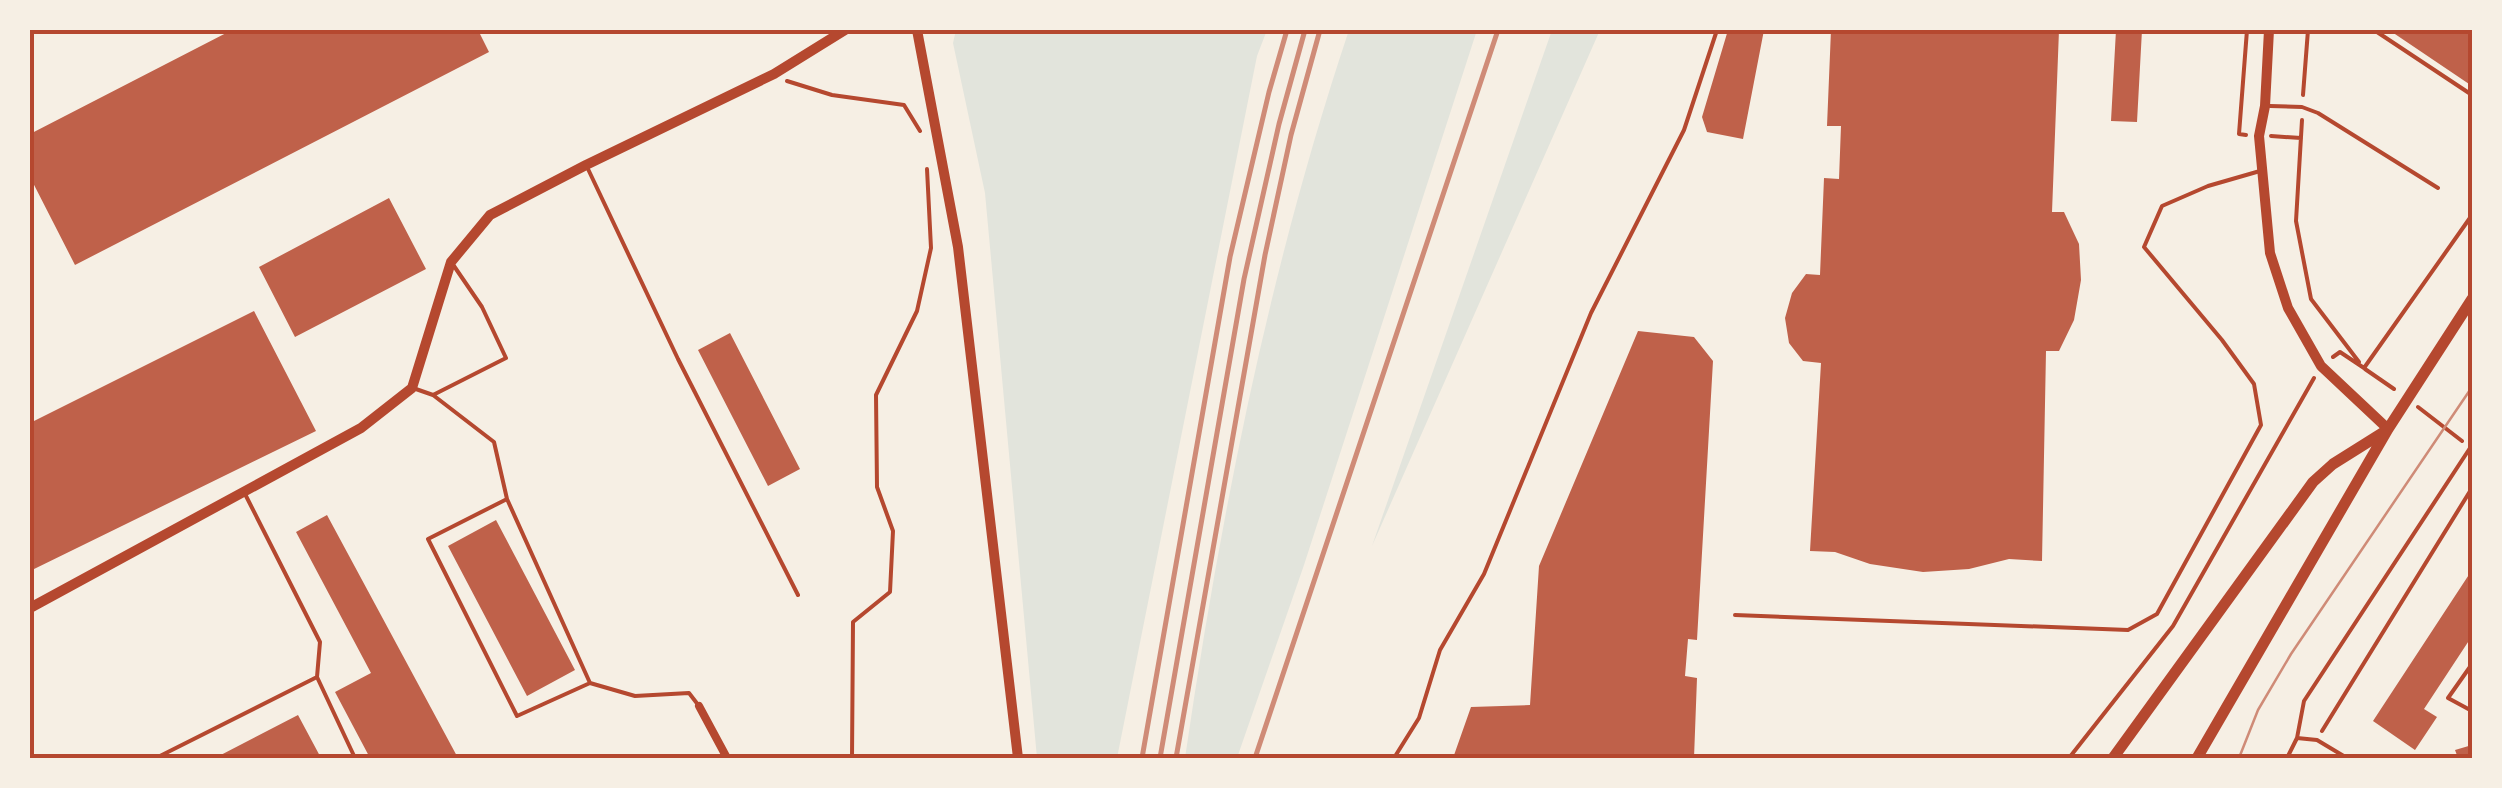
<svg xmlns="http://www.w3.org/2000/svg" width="2502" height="788" viewBox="0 0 2502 788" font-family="'Sofia Sans Condensed',sans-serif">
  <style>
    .green { fill: #e2e4dc }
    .building { fill: #bf614a }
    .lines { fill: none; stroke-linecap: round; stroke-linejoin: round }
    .path { stroke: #b5482f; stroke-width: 4 }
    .service { stroke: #b5482f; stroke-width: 4 }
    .minor { stroke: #b5482f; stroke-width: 8 }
    .tertiary { stroke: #b5482f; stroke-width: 10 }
    .secondary { stroke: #b5482f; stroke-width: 11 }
    .tram { stroke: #cf8b77; stroke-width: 2.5 }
    .rail { stroke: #cf8b77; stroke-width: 5 }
    .neatline { fill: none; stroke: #b5482f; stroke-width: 4 }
  </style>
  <rect width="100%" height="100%" fill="#f6efe4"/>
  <!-- green -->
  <path class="green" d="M956,30H1267L1257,56L1117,758H1037L985,193L953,43Z
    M1349,30H1477L1304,565L1237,758H1185C1221,512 1270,266 1349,30Z
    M1552,30H1600L1372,546Z"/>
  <!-- building -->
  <path class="building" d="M232,30H478L489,52L75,265L30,177V134Z
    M1728,30H1764L1743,139L1707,132L1702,117Z
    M1831,30H2059L2052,212H2064L2079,244L2081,280L2074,320L2059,351H2046L2042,561L2009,559L1969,569L1923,572L1870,564L1835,552L1810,551L1821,363L1803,361L1789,343L1785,318L1792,293L1806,274L1820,275L1824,178L1839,179L1841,126H1827Z
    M2116,30H2142L2137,122L2111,121Z
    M2389,30H2472V86Z
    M389,198L426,269L295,337L259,267Z
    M254,311L316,431L30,571V423Z
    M1638,331L1694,337L1713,361L1697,640L1688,639L1685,676L1697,678L1694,758H1453L1471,707L1530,705L1539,566Z
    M730,333L800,469L768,486L698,350Z
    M327,515L403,656L458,758H370L335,692L371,673L296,532Z
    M496,520L575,670L527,696L448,546Z
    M2472,570V636L2424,709L2437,717L2415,750L2373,721Z
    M298,715L321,758H215Z
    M2472,745V758H2458L2455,750Z"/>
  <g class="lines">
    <!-- path -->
    <path class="path" d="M2374,30L2472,95
      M787,81L832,95L904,105L920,131
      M2303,95L2308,30
      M2302,120L2296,221L2311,299L2359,362
      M2246,135L2239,134L2247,30
      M2271,136L2301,138
      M2333,357L2340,352L2364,368L2472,215
      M2365,369L2394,389
      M2418,407L2462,441
      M2322,731L2472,488
      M852,758L853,622L890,592L893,531L877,487L876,395L917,311L931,248L927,169
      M2069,758L2173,626L2314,378"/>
    <!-- service -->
    <path class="service" d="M2270,106L2302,107L2318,113L2438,188
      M588,169L678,359L798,595
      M413,388L433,395L494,442L507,499L590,683L635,696L689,693L699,706
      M433,395L506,358L482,307L454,266
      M507,499L428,539L517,716L590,683
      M1735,615L2128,630L2157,614L2261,425L2254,384L2222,340L2144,247L2162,206L2208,186L2260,171
      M2472,664L2448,698L2472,711
      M317,677L355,758
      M2297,738L2317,740L2347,758
      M156,758L317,677L320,642L244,492
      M1394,758L1419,718L1440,650L1484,574L1591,313L1684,130L1717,30
      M2287,758L2297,738L2304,701L2472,445"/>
    <!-- minor -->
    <path class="minor" d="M699,706L727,758"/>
    <!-- tertiary -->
    <path class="tertiary" d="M917,30L958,247L1018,758
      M2269,30L2265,106L2259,136L2270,253L2288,308L2321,366L2388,429
      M30,608L361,428L412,388L451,262L490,215L586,165L774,74L845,30"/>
    <!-- secondary -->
    <path class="secondary" d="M2113,758L2313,482L2333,464L2384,432
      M2197,758L2388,429L2472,299"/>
    <!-- tram -->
    <path class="tram" d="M2239,758L2258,710L2291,654L2472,387"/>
    <!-- rail -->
    <path class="rail" d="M1142,758L1230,257L1269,92L1287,30
      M1160,758L1244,279L1279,124L1305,30
      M1176,758L1265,255L1291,135L1320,30
      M1255,758L1498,30"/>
  </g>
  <!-- border -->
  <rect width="2502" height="788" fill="none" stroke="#f6efe4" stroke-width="65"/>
  <rect x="32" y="32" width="2438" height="724" class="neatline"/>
</svg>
